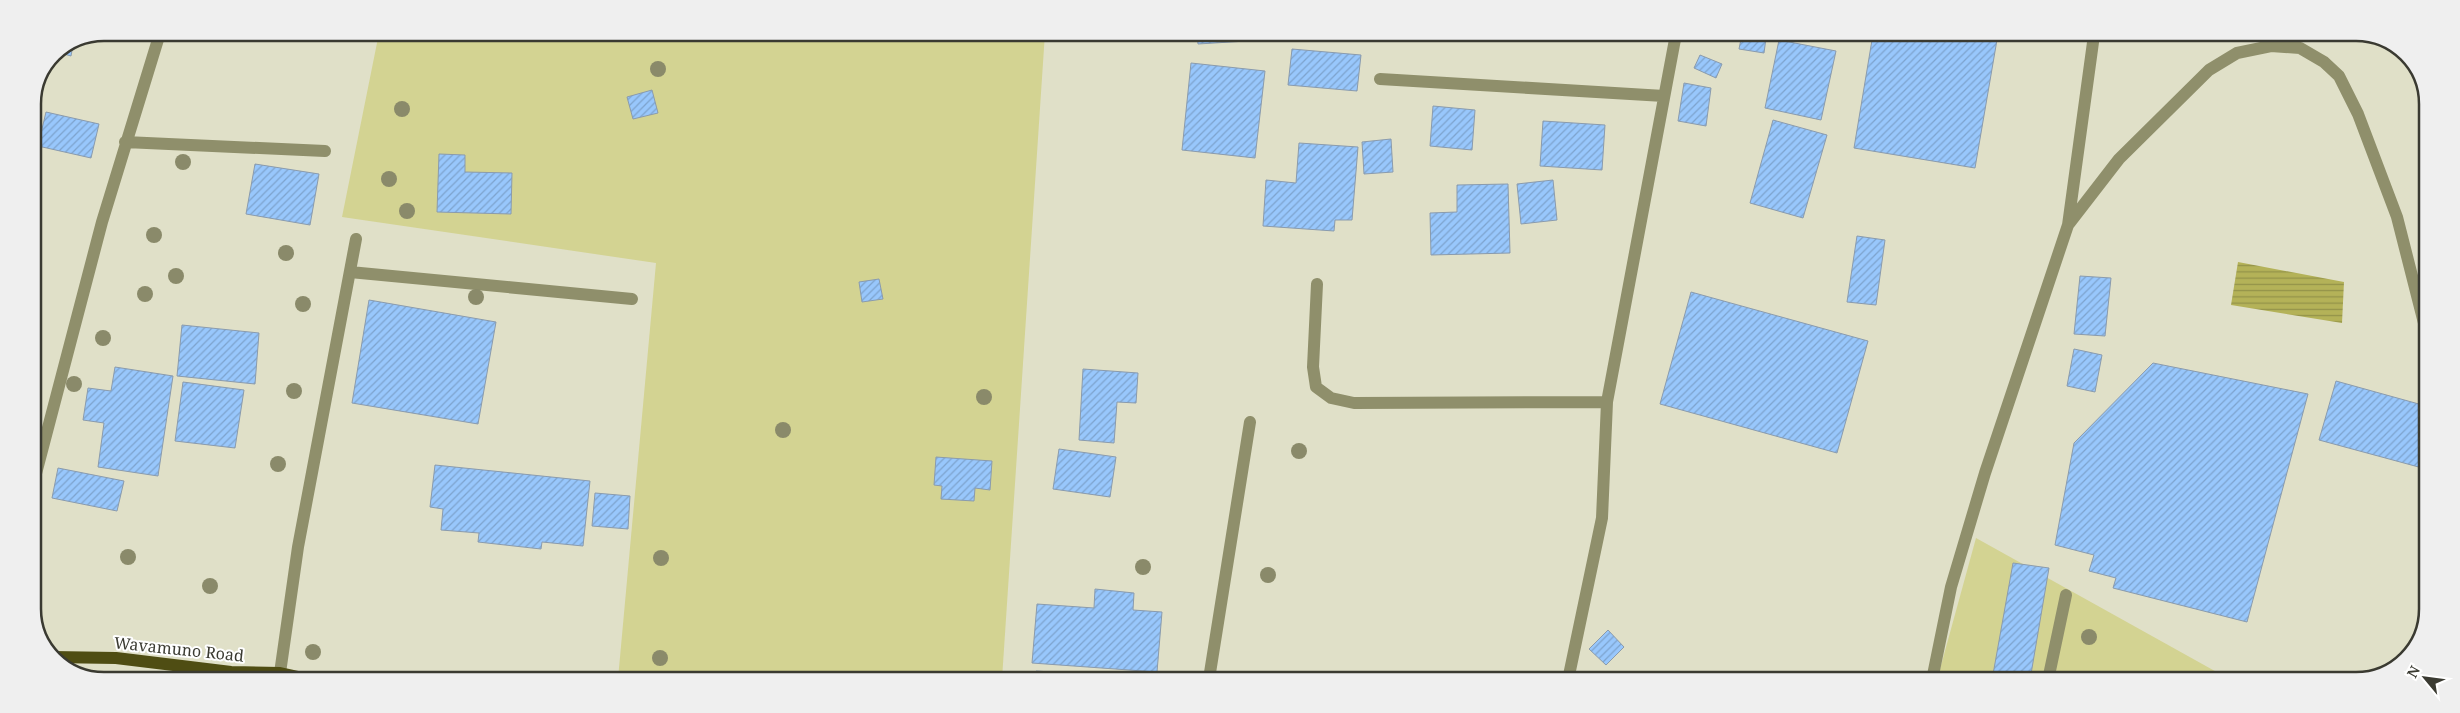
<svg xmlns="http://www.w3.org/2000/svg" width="2460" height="713" viewBox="0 0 2460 713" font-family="'Noto Serif',serif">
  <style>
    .green { fill: #d3d392 }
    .water { fill: url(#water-rules) }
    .building { fill: url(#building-hatch); stroke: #8a9bad }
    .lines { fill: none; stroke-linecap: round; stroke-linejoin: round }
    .minor { stroke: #8f8f6b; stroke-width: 12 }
    .major { stroke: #4f4d13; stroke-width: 12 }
    .tree { fill: #8a8a6a }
    .labels { text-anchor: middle; stroke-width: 4; stroke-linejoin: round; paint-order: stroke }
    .street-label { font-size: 16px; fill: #3a3a31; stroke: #fff }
    .rim { fill: none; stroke: #3a3a31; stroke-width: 2.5 }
  </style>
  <defs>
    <pattern id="water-rules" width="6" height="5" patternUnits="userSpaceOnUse" patternTransform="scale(1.25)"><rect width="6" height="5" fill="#b4b258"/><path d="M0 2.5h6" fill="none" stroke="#939249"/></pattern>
    <pattern id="building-hatch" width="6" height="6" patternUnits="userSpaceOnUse" patternTransform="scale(1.25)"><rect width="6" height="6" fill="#98c7fc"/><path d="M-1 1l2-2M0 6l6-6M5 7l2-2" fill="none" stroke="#7da3cd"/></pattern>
  </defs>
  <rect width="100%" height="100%" fill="#e0e0c8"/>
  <!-- green -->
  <path class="green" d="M379,33H1045L1002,679H618L656,263L342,217Z
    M1976,538L2231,680H1937Z"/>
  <!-- water -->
  <path class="water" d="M2238,262L2344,282L2342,323L2231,305Z"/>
  <!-- building -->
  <path class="building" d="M1197,34H1279V39L1198,44Z
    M1742,34L1766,38L1764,53L1739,49Z
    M1873,34L1912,40L1913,34H1998L1975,168L1854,148Z
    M1779,40L1836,51L1821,120L1765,108Z
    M73,45L71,56L57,52Z
    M1292,49L1361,55L1357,91L1288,85Z
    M1700,55L1722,64L1716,78L1694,68Z
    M1191,63L1265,71L1255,158L1182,150Z
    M1684,83L1711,88L1706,126L1678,121Z
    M652,90L658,113L633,119L627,97Z
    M1433,106L1475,110L1472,150L1430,146Z
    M46,112L99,124L91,158L38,146Z
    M1773,120L1827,135L1803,218L1750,203Z
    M1543,121L1605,125L1602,170L1540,166Z
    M1391,139L1393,172L1364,174L1362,142Z
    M1299,143L1358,147L1352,220H1335L1334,231L1263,226L1266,180L1296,183Z
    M439,154L465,155V172L512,173L511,214L437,212Z
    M255,164L319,174L310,225L246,214Z
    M1553,180L1557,220L1521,224L1517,184Z
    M1508,184L1510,253L1431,255L1430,213L1457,212V185Z
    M1857,236L1885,240L1876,305L1847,302Z
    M2080,276L2111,278L2105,336L2074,334Z
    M879,279L883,299L862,302L859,282Z
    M1691,292L1868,341L1837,453L1660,404Z
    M369,300L496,322L478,424L352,403Z
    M182,325L259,333L255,384L177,376Z
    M2074,349L2102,355L2095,392L2067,386Z
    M2153,363L2308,394L2247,622L2113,588L2116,578L2089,571L2094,555L2055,545L2074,443Z
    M115,367L173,376L158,476L98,467L104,423L83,420L88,388L111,391Z
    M1083,369L1138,373L1136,403L1117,402L1114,443L1079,440Z
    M2336,381L2426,406V469L2319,440Z
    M183,382L244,390L235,448L175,441Z
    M1059,449L1116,457L1110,497L1053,489Z
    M936,457L992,461L990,490L975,488L974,501L941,499L942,486L934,485Z
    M435,465L590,481L583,546L542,542L541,549L478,542L479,533L441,530L443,509L430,507Z
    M58,468L124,481L117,511L52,498Z
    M595,493L630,496L628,529L592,526Z
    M2013,563L2049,568L2030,680H1992Z
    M1095,589L1134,593L1133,610L1162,612L1157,672L1032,663L1037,604L1094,608Z
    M1608,630L1624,647L1606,665L1589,649Z
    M1036,671L1125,677V679H1036Z"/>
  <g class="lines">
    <!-- minor -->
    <path class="minor" d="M1380,79L1664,96
      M125,142L325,151
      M2068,225L2119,159L2209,70L2237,53L2271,46L2300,48L2324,62L2339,76L2358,114L2397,217L2425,327
      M350,272L632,299
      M1317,284L1313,367L1316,387L1331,398L1354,403L1607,402
      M33,485L102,222L160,33
      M280,673L298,547L356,239
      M1209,679L1250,422
      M1568,680L1602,518L1607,402L1676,34
      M1932,680L1951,587L1985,473L2068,225L2094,35
      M2048,680L2066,595"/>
    <!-- major -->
    <path class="major" d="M52,657L116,658L231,672L280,673L303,678"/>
  </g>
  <!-- trees -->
  <g class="tree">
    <circle cx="658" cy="69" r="8"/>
    <circle cx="402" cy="109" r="8"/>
    <circle cx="183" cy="162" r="8"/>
    <circle cx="389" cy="179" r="8"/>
    <circle cx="407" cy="211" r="8"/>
    <circle cx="154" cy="235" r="8"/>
    <circle cx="286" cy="253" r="8"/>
    <circle cx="176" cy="276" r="8"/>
    <circle cx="145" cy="294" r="8"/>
    <circle cx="476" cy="297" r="8"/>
    <circle cx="303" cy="304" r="8"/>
    <circle cx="103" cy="338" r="8"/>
    <circle cx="74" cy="384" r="8"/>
    <circle cx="294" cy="391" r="8"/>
    <circle cx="984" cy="397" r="8"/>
    <circle cx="783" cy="430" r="8"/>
    <circle cx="1299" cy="451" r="8"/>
    <circle cx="278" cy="464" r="8"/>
    <circle cx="128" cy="557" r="8"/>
    <circle cx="661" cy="558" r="8"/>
    <circle cx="1143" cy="567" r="8"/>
    <circle cx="1268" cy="575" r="8"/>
    <circle cx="210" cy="586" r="8"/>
    <circle cx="2089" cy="637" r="8"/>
    <circle cx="313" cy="652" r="8"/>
    <circle cx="660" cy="658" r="8"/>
  </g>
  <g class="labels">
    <!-- street labels -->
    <g class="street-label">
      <text transform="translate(179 649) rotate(6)" y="6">Wavamuno Road</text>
    </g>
  </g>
  <!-- crop -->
  <path d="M0 0H2460V713H0ZM104 41H2356A63 63 0 0 1 2419 104V609A63 63 0 0 1 2356 672H104A63 63 0 0 1 41 609V104A63 63 0 0 1 104 41Z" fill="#efefef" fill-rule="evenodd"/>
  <path class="rim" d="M104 41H2356A63 63 0 0 1 2419 104V609A63 63 0 0 1 2356 672H104A63 63 0 0 1 41 609V104A63 63 0 0 1 104 41Z"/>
  <!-- north arrow -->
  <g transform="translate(2425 678) rotate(299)" stroke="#ffffff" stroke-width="4" paint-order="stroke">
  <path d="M0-4L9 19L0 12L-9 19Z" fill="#3a3a31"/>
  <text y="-8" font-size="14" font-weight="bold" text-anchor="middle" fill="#3a3a31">N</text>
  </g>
</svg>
